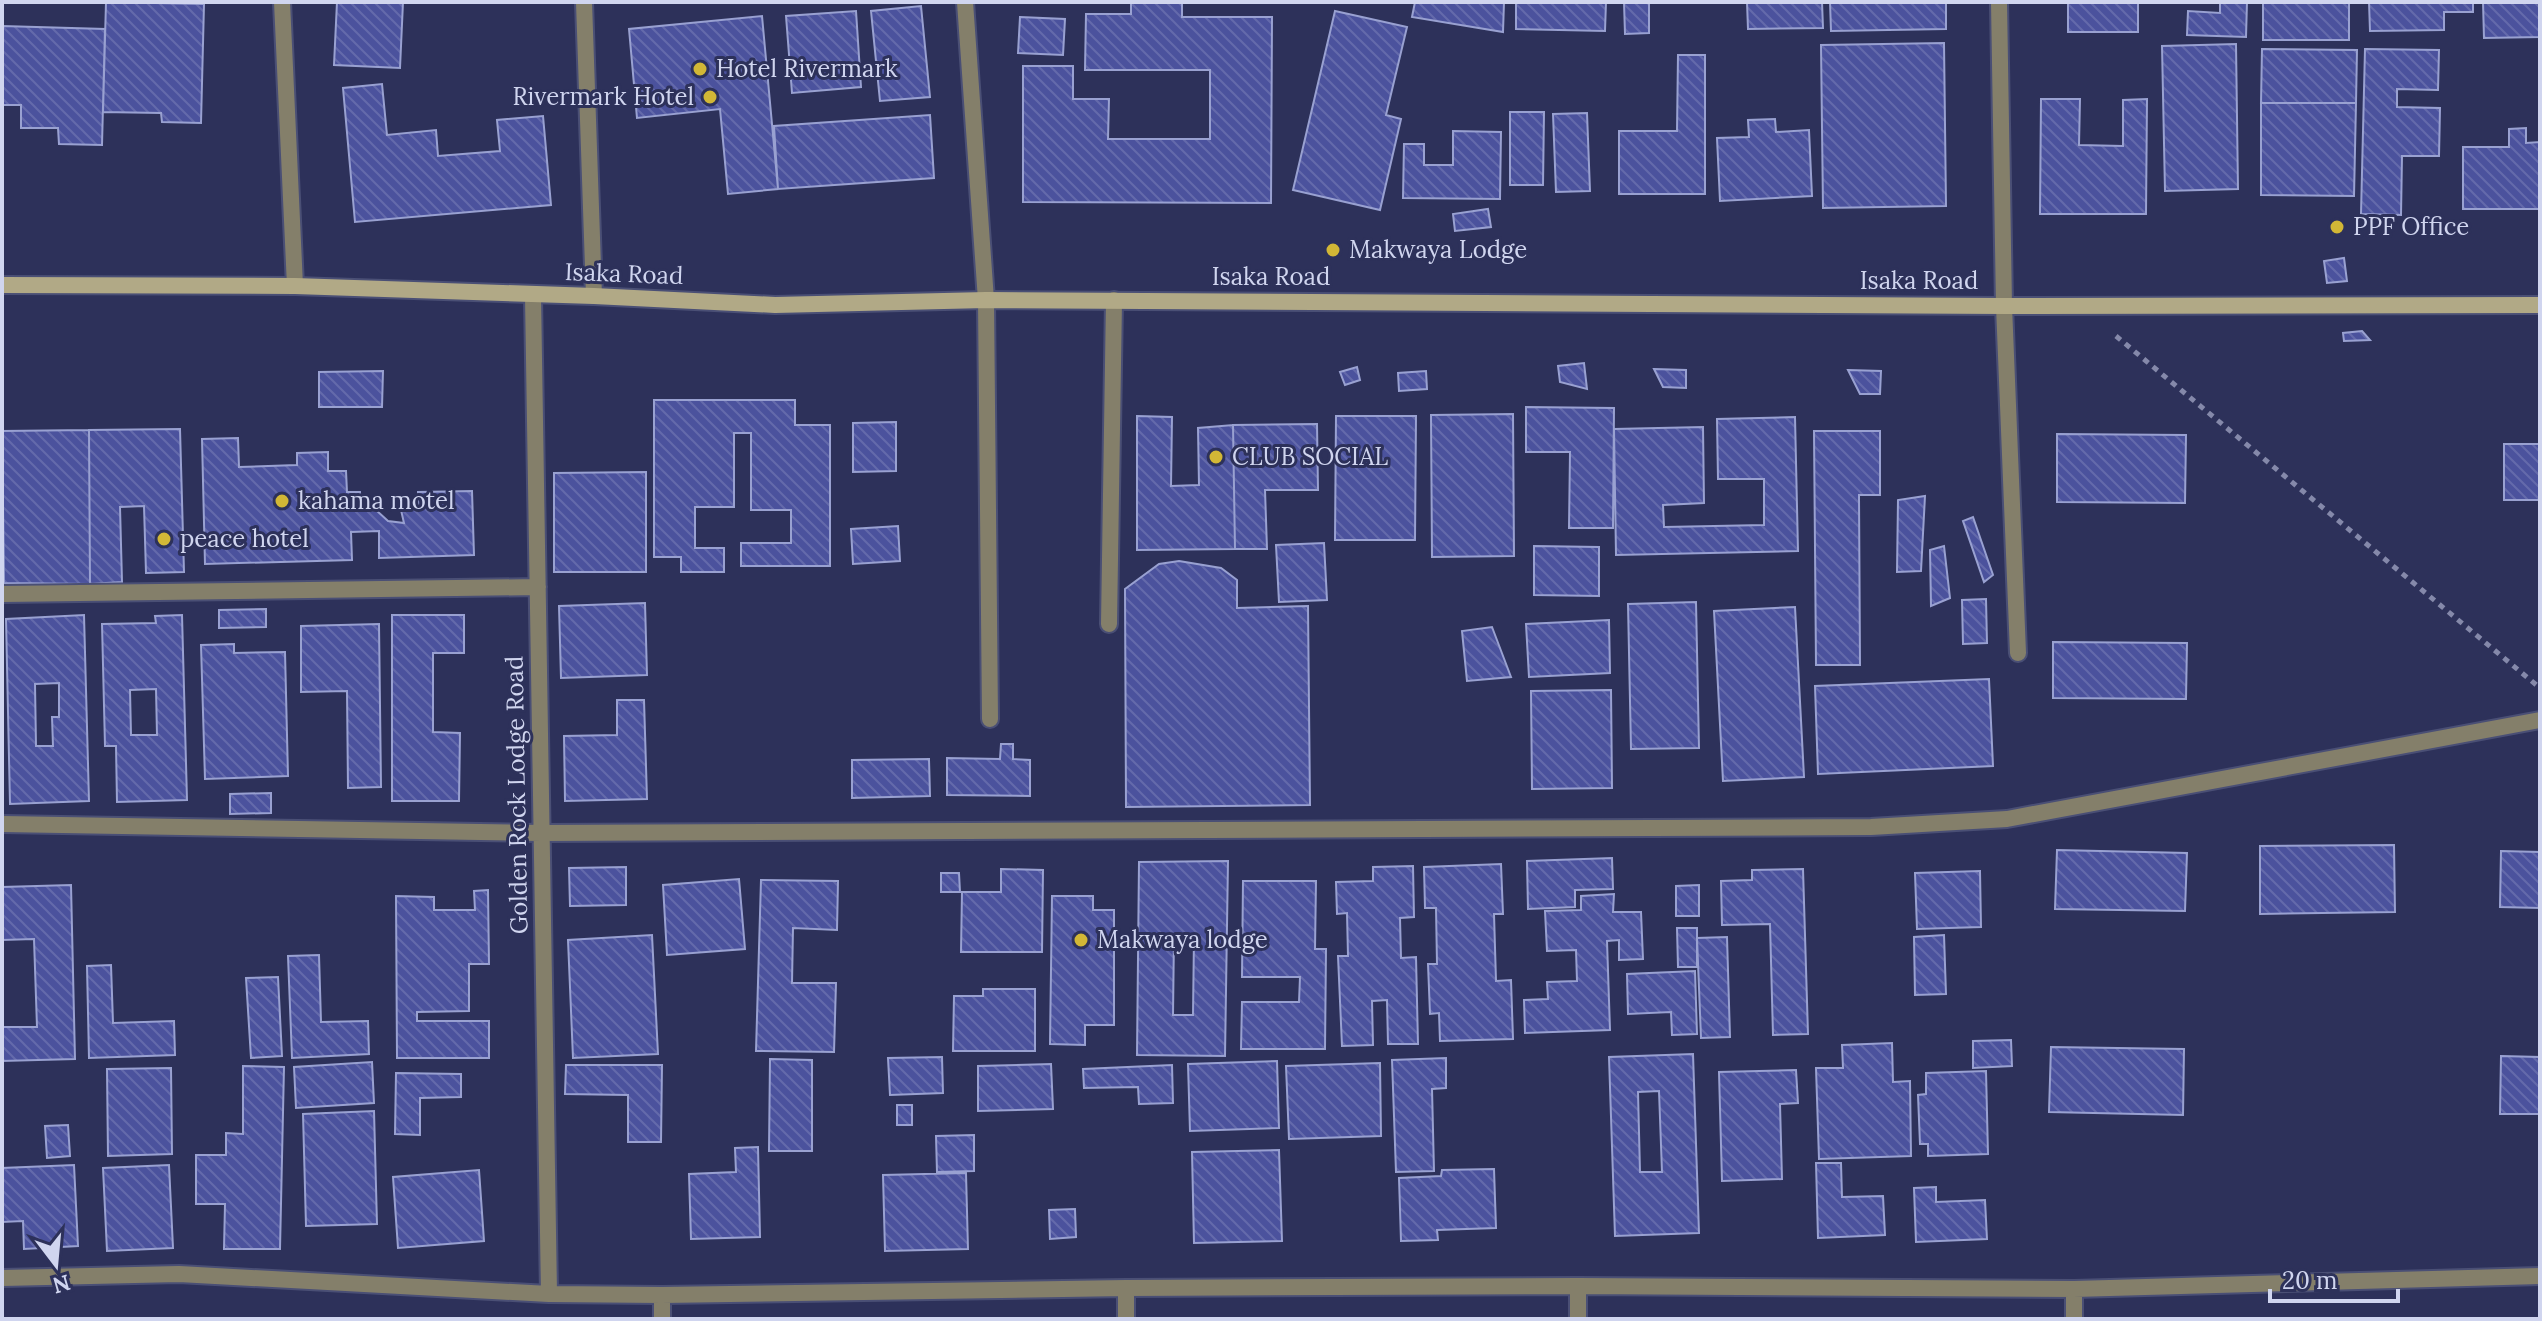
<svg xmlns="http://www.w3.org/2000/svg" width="2542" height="1321" viewBox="0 0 2542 1321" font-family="Lora,serif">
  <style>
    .building { fill: url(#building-back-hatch); stroke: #99a1d1; stroke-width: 2; fill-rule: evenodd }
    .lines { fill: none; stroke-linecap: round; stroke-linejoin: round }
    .lane-casing { stroke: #4a4f75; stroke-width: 20 }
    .street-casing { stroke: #4a4f75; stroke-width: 20 }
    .secondary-casing { stroke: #4a4f75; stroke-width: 20 }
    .path { stroke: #8589aa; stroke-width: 5; stroke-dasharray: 6 6; stroke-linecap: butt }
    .lane { stroke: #847f6a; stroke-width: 16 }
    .street { stroke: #847f6a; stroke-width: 16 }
    .secondary { stroke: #b1a986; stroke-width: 16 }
    .poi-dot { fill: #d2b736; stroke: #2d315a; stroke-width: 3 }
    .labels { text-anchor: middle; stroke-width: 6; stroke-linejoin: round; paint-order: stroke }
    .poi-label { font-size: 24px; fill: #d0d5ef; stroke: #2d315a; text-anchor: start }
    .street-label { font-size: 24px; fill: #d0d5ef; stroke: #2d315a }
  </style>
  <defs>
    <pattern id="building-back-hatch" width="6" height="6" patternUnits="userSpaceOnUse" patternTransform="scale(2)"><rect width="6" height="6" fill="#4b529d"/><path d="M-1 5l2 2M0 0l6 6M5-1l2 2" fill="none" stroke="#646aab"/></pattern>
  </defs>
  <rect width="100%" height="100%" fill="#2d315a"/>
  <!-- building -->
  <path class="building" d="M106,2L204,4L201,123L162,122L161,113L103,112Z
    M337,2H403L400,68L334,65Z
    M1131,2H1182V17H1272L1271,203L1023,202V66H1073V99H1109L1108,139H1210V70H1085L1086,14H1131Z
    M1415,2H1504L1503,32L1412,17Z
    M1516,2H1606L1605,31L1516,29Z
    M1624,2H1649V33L1625,34Z
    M1747,2H1822L1823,28L1748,29Z
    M1830,2H1946V29L1831,31Z
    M2068,2H2138V32H2068Z
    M2220,2H2247L2246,37L2187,35L2188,11L2220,13Z
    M2263,2H2349V40H2263Z
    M2369,2H2473V12H2444V30L2370,31Z
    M2483,2H2540V37L2484,38Z
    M921,6L930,97L880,101L871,11Z
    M856,11L861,87L792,93L786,16Z
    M1335,11L1407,27L1386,115L1401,119L1380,210L1293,190Z
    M762,16L778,189L728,194L720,109L637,118L629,29Z
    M1020,17L1065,19L1063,55L1018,53Z
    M2,26L105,29L102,145L59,144L58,128H21V105H2Z
    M1944,43L1946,206L1823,208L1821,45Z
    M2236,44L2238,189L2165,191L2162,46Z
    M2262,49L2357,50L2356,103H2261Z
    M2365,49L2439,50L2438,90L2397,89V107L2440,108L2439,156H2402L2401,215L2361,214Z
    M1678,55H1705V194H1619V131H1677Z
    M382,84L387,135L436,130L438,156L500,151L497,120L543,116L551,205L355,222L343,88Z
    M2041,99H2080L2079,145L2123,146V100L2147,99L2146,214H2040Z
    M2261,103H2356L2354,196L2261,195Z
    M1510,112H1544L1543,185H1510Z
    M1587,113L1590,191L1556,192L1553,114Z
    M930,115L934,178L778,189L774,126Z
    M1775,119L1776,132L1809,130L1812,196L1720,201L1717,138L1749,137L1748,120Z
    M2526,128V143L2540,142V209H2463V147H2509V129Z
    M1453,131L1501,132L1500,199L1403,198L1404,144H1424V165H1453Z
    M1488,209L1491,227L1455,231L1453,214Z
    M2344,258L2347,281L2327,283L2324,261Z
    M2362,331L2370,340L2344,341L2343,333Z
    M1584,363L1587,389L1560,382L1558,366Z
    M1357,367L1360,380L1345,385L1340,372Z
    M1654,369L1686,370V388L1663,387Z
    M1848,370L1881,371L1880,394H1860Z
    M383,371L382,407H319V372Z
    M1426,371L1427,389L1399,391L1398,373Z
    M654,400H795V425H830V566H741V543H791V510H751V433H734V507H695V548H724V572H681V557H654Z
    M1526,407L1614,408L1613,528H1569L1570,452H1526Z
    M1513,414L1514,556L1432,557L1431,415Z
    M1137,416L1172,417L1171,486L1199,485L1198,428L1233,425L1235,549L1137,550Z
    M1336,416H1416L1415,540H1335Z
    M1795,417L1798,551L1616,555L1614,429L1703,427L1704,503L1663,505L1664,527L1764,525V479H1718L1717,419Z
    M896,422V471L853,472V423Z
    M1317,424L1318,490H1265L1267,549H1235L1233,425Z
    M180,429L184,572L146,573L144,506L120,507L122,582L90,584L89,430Z
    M89,430L90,584L4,583L2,431Z
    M1814,431H1880V495H1859L1860,665H1816Z
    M2057,434L2186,435L2185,503L2057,502Z
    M238,438L239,467L297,465V453L328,452V471H346L347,492H360L361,511L376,510L388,521L404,523L401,510L418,509V492L472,491L474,555L379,558V531L351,532L352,560L205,564L202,439Z
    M2504,444H2540V500H2504Z
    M646,472V572H554V473Z
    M1925,496L1921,571L1897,572L1898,500Z
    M1973,517L1993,575L1984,582L1963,521Z
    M898,526L900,561L853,564L851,529Z
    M1324,543L1327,600L1279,602L1276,545Z
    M1534,546L1599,547V596L1534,595Z
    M1944,546L1950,598L1931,606L1930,550Z
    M1179,561L1221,568L1237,580V608L1308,606L1310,805L1126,807L1125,589L1159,564Z
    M1986,599L1987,643L1963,644L1962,600Z
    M1696,602L1699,748L1631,749L1628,604Z
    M645,603L647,675L561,678L559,606Z
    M1795,607L1804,777L1723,781L1714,611Z
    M266,609V627L219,628V610Z
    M84,615L89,801L10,804L6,619ZM59,683V717H52L53,746H36L35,684Z
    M182,615L187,800L117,802L116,746H105L102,624L156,623L155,616ZM156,689L157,735H131L130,690Z
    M392,615H464V653H433V732L460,733L459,801H392Z
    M1609,620L1610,673L1529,677L1526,624Z
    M379,624L381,787L348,788L347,691L301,692V626Z
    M1492,627L1511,677L1467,681L1462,631Z
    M2053,642L2187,643L2186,699L2053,698Z
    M234,644V653L285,652L288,776L205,779L201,645Z
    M1989,679L1993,766L1818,774L1815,686Z
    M1611,690L1612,788L1532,789L1531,691Z
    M617,700H644L647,799L565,801L564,736L617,735Z
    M1001,744H1013V759L1030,760V796L947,795V758L1000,759Z
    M929,759L930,796L852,798V760Z
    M271,793V813L230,814V794Z
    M2394,845L2395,912L2260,914V846Z
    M2057,850L2187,853L2185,911L2055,909Z
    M2501,851L2540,852V908L2500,907Z
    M1612,858L1613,889L1575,890V907L1528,909L1527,861Z
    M1228,861L1225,1056L1137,1055L1139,862ZM1174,935L1194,936L1193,1015H1173Z
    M1501,864L1503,914H1494L1496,981L1511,980L1513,1039L1440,1041L1439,1013L1430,1014L1428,964H1437L1436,908H1425L1424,867Z
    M1413,866L1414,917L1400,918L1401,958L1416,957L1418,1044H1388L1387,1000L1372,1001L1373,1045L1342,1046L1338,956H1348L1347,913L1337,914L1336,882L1373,881V867Z
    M626,867V905L570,906L569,868Z
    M1001,869L1043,870L1042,952H961L962,892H1001Z
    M1803,869L1808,1034L1773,1035L1770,924L1722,925L1721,881L1752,880V870Z
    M1980,871L1981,927L1917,929L1915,873Z
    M941,873H959L960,892H941Z
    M739,879L745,949L667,955L663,885Z
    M761,880L838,881L837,930L793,928L792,983H836L834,1052L756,1051Z
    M1243,881H1316L1315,949H1326L1325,1049H1241L1242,1002H1299L1300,977H1242Z
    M71,885L75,1059L2,1061V1027H37L34,939L2,940V887Z
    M1699,885V916H1676V886Z
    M488,890L489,964H469V1011L417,1012V1021H489V1058H397L396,896L434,897V910H475L474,891Z
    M1614,894L1613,912H1641L1643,959L1619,960V940L1607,941L1610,1030L1525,1033L1524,1000L1548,999L1547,982L1577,981L1576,950L1547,951L1545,911L1581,910V896Z
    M1052,896H1093V910H1114V1025H1085V1045L1050,1044Z
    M1677,928H1697V967H1678Z
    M652,935L658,1054L573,1058L568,940Z
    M1944,935L1946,994L1915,995L1914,937Z
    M1727,937L1730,1037L1701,1038L1697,938Z
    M319,955L321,1022L368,1021L369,1054L292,1058L288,956Z
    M111,965L113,1023L174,1021L175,1055L89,1058L87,966Z
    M1695,971L1697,1034L1672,1035L1671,1012L1628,1014L1627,974Z
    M278,977L282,1056L251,1058L246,978Z
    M983,989H1035V1051H953L954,996H983Z
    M2011,1040L2012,1066L1973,1068V1041Z
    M1892,1043L1893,1082L1910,1081L1911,1156L1819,1159L1816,1068H1843L1842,1045Z
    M2051,1047L2184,1049L2183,1115L2049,1112Z
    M1693,1054L1699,1233L1615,1236L1609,1057ZM1659,1091L1662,1172H1640L1638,1092Z
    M2501,1056L2540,1057V1114H2500Z
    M942,1057L943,1093L890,1095L888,1058Z
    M1446,1058V1088L1432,1089L1434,1171L1396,1172L1392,1060Z
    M770,1059L812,1060V1151H769Z
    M1277,1061L1279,1128L1190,1131L1188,1064Z
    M372,1062L374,1103L296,1108L294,1067Z
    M1380,1063L1381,1136L1289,1139L1286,1066Z
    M1051,1064L1053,1109L978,1111V1066Z
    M566,1065H662L661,1142H628V1095L565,1094Z
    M1172,1065L1173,1103L1139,1104L1138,1087L1084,1088L1083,1069Z
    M243,1066L284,1067L280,1249H224L225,1204H196V1155H226V1133L243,1134Z
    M171,1068L172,1154L108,1156L107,1069Z
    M1796,1070L1798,1103L1780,1104L1782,1179L1722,1181L1719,1072Z
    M1986,1071L1988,1154L1928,1156V1144H1920L1918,1095L1926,1094V1073Z
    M396,1073L461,1074V1097L420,1098V1135L395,1134Z
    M897,1105H912V1125H897Z
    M374,1111L377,1224L306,1226L303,1114Z
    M68,1125L70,1156L47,1158L45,1126Z
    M974,1135V1171L937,1172L936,1136Z
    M758,1147L760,1237L691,1239L689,1174L736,1172L735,1148Z
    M1279,1150L1282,1241L1194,1243L1192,1152Z
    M1816,1163H1841L1842,1197L1883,1196L1885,1235L1818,1238Z
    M74,1165L78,1246L24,1249L23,1221L2,1222V1168Z
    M169,1165L173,1248L107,1251L103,1168Z
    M1494,1169L1496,1228L1437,1230L1438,1240L1401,1241L1399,1178L1441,1176L1442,1170Z
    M479,1170L484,1241L398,1248L393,1177Z
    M966,1173L968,1249L885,1251L883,1175Z
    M1936,1187V1202L1985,1200L1987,1239L1916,1242L1914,1188Z
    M1075,1209L1076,1237L1050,1239L1049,1210Z"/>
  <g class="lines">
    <defs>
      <path id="lane" d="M986,300L990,719
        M2004,306L2018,653
        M1109,624L1114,300"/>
      <path id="street" d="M282,2L295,286
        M584,2L594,296
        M965,2L986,300
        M1999,2L2004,306
        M533,296L549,1294
        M2,594L538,587
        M2,824L541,833L1871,827L2007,819L2540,720
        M2,1278L179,1274L549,1294L662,1295L1126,1288L1578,1286L2074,1289L2540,1276
        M662,1319V1295
        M1126,1319V1288
        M1578,1319V1286
        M2074,1319V1289"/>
      <path id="secondary" d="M2,285L295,286L594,296L775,305L986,300L2004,306L2540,305"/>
    </defs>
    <!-- lane casing -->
    <use href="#lane" class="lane-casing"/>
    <!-- street casing -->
    <use href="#street" class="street-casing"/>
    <!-- secondary casing -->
    <use href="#secondary" class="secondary-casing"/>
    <!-- path -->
    <path class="path" d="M2116,336L2540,688"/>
    <!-- lane -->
    <use href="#lane" class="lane"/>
    <!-- street -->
    <use href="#street" class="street"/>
    <!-- secondary -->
    <use href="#secondary" class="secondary"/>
  </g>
  <!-- markers -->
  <g class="poi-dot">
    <circle cx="700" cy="69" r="8"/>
    <circle cx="710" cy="97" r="8"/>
    <circle cx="2337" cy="227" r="8"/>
    <circle cx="1333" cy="250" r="8"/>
    <circle cx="1216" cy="457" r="8"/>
    <circle cx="282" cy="501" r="8"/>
    <circle cx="164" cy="539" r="8"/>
    <circle cx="1081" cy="940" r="8"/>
  </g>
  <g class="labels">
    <!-- poi labels -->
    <g class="poi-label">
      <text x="716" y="77">Hotel Rivermark</text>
      <text x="694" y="105" text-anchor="end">Rivermark Hotel</text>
      <text x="2353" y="235">PPF Office</text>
      <text x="1349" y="258">Makwaya Lodge</text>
      <text x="1232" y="465">CLUB SOCIAL</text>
      <text x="298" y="509">kahama motel</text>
      <text x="180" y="547">peace hotel</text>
      <text x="1097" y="948">Makwaya lodge</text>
    </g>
    <!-- street labels -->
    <g class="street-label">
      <text transform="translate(624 274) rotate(2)" y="8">Isaka Road</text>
      <text x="1271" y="285">Isaka Road</text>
      <text x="1919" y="289">Isaka Road</text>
      <text transform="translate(517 795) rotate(-91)" y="8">Golden Rock Lodge Road</text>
    </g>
  </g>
  <!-- border -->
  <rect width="2542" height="1321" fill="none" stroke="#d0d5ef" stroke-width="8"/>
  <!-- north arrow -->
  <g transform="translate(56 1265) rotate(164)" stroke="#2d315a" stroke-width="6" paint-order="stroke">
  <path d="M0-6L14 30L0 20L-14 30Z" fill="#d0d5ef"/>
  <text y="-12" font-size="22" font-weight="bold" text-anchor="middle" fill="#d0d5ef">N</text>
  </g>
  <!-- scale -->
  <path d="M2270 1289v12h128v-12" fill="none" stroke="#d0d5ef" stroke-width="4"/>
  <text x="2282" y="1289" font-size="24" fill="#d0d5ef" stroke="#2d315a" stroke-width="6" paint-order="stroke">20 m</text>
</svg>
